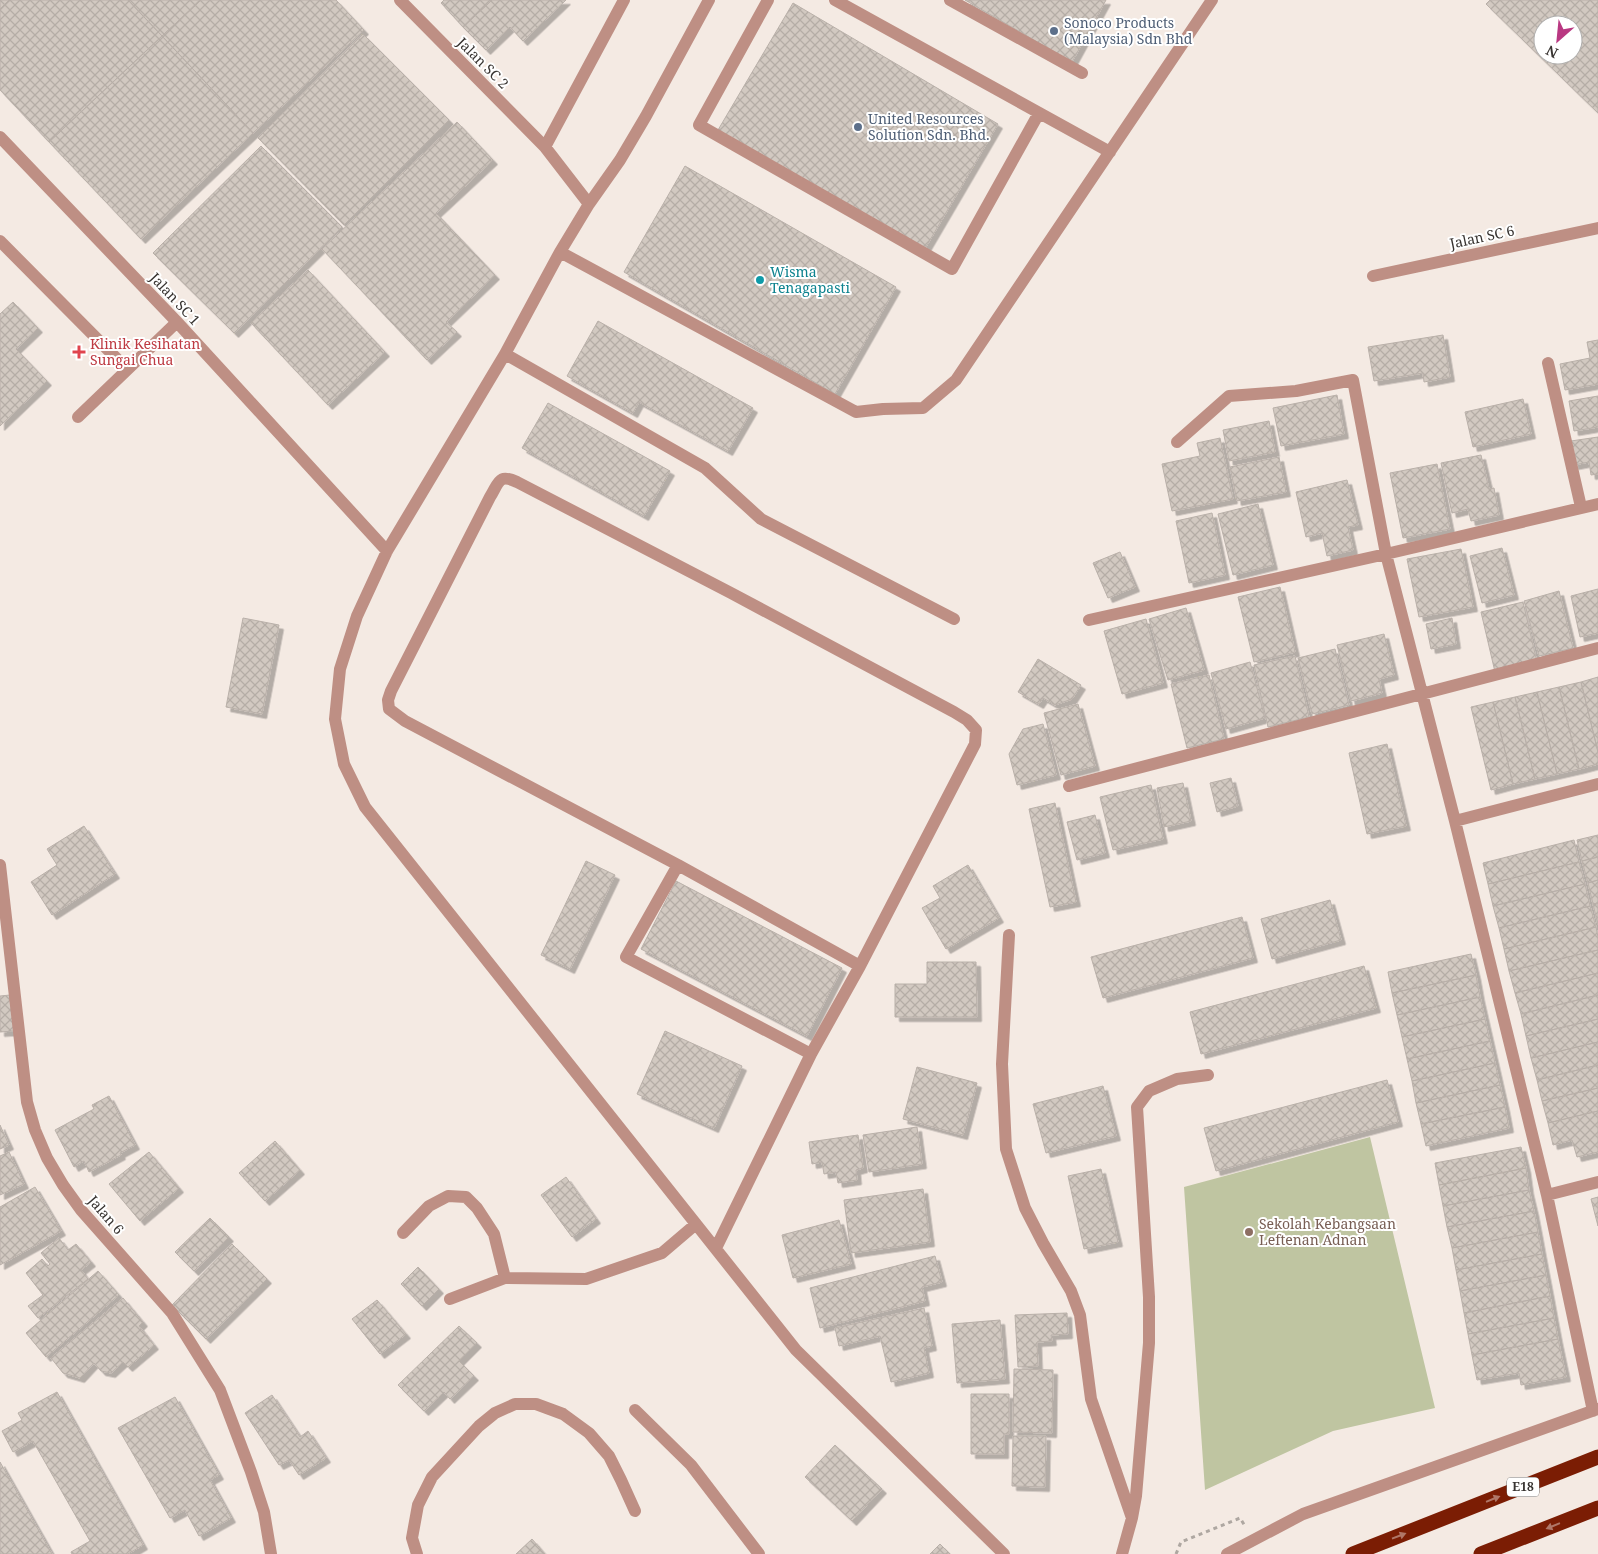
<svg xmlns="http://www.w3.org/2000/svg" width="1598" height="1554" viewBox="0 0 1598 1554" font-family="'Noto Serif',serif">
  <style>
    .garden { fill: #bfc5a1 }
    .building { fill: url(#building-cross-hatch); stroke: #b9b0a9; fill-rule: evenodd; filter: url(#shadow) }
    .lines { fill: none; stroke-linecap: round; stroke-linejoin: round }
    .path { stroke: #aea7a1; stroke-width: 3; stroke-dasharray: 4 4; stroke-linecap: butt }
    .minor { stroke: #be8f84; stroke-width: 12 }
    .highway { stroke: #7b1d04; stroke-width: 15 }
    .oneway { fill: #b07768 }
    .service-dot { fill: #5c6f8a; stroke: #fff; stroke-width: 2 }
    .culture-dot { fill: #0f9aa8; stroke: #fff; stroke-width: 2 }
    .health-dot { fill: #e0444e; stroke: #fff; stroke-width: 2 }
    .education-dot { fill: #8d6e63; stroke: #fff; stroke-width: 2 }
    .labels { text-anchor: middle; stroke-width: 4; stroke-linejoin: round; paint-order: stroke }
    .shield { fill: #fff; stroke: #74716f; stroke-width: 1 }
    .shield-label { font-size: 12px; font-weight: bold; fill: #383431 }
    .service-label { font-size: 14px; fill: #4e5e75; stroke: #fff; text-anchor: start }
    .street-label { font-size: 14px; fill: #383431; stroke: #fff }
    .culture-label { font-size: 14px; fill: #0d838f; stroke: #fff; text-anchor: start }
    .health-label { font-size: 14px; fill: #be3a42; stroke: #fff; text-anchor: start }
    .education-label { font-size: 14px; fill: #785e54; stroke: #fff; text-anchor: start }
  </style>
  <defs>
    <pattern id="building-cross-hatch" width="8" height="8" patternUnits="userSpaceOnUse" patternTransform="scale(1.25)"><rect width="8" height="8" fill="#d2c9c1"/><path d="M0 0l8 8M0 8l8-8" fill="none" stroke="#b5ada6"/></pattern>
    <filter id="shadow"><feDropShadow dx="4.5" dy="4.5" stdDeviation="0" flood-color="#0004"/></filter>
  </defs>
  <rect width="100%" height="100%" fill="#f4eae3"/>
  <!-- garden -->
  <path class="garden" d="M1370,1137L1435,1408L1333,1431L1205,1490L1184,1187Z"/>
  <!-- building -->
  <path class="building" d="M0,0H9L0,9Z
    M9,0H128L162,36L49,142L0,90V9Z
    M128,0H201L162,36Z
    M201,0H336L364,30L253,133L162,36Z
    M444,0H492L463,27L441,3Z
    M492,0H566L523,41L510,27L486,50L463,27Z
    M965,0H1106L1072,62Z
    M1490,0H1598V113L1486,4ZM1543,25H1573V55H1543Z
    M793,3L998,124L923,252L718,130Z
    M363,34L449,120L344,225L258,138Z
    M162,36L253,133L141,239L49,142Z
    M457,122L493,160L436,213L495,275L446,322L457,332L427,360L322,249Z
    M261,146L342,227L234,333L153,253Z
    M685,166L896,287L835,394L624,272Z
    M308,270L385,352L328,405L251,323Z
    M13,302L38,328L16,349L47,381L0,426V314Z
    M598,321L753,408L728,451L639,402L633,413L567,376Z
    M1443,335L1450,377L1424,382L1423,373L1374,381L1368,347Z
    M1598,340V384L1565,390L1560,364L1590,358L1587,342Z
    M1337,395L1344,434L1281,446L1273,408Z
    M1598,396V427L1574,431L1569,401Z
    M1523,399L1531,434L1473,447L1465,412Z
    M548,403L670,471L644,516L522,448Z
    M1269,421L1275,452L1229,461L1223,430Z
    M1598,437V474L1591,475L1589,462L1574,465L1571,441Z
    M1220,438L1233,499L1172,511L1162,464L1200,456L1197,443Z
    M1481,455L1489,489L1494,488L1499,515L1471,521L1468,509L1452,513L1441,463Z
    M1279,457L1286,492L1237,501L1230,467Z
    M1437,464L1450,529L1403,538L1390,473Z
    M1347,480L1358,525L1348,527L1353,550L1327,556L1322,533L1306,537L1296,492Z
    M1258,504L1273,565L1233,575L1218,514Z
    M1212,513L1225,575L1189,583L1176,521Z
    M1502,548L1514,595L1482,603L1470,556Z
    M1461,549L1473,607L1419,617L1407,559Z
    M1120,552L1135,587L1108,598L1093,563Z
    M1280,587L1295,652L1254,662L1238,597Z
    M1598,589V633L1580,637L1571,596Z
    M1559,591L1573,648L1539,656L1524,601Z
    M1523,602L1537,662L1495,672L1481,612Z
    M1186,608L1204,670L1168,680L1149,619Z
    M243,618L279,625L262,714L226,707Z
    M1452,618L1456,644L1431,649L1426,624Z
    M1146,619L1163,683L1122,694L1104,631Z
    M1384,634L1394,675L1379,679L1382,693L1351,701L1337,645Z
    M1335,649L1349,705L1312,714L1298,658Z
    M1295,656L1309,717L1268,727L1254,665Z
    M1038,659L1081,685L1072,699L1055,705L1043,698L1039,704L1018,692Z
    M1250,662L1265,718L1226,729L1211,673Z
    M1209,675L1224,739L1187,748L1171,684Z
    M1598,677V752L1581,682Z
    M1581,682L1598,752V764L1579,769L1559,687Z
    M1559,687L1579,769L1557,774L1537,692Z
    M1537,692L1557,774L1535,779L1515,697Z
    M1515,697L1535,779L1513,784L1493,702Z
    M1493,702L1513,784L1491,790L1471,707Z
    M1078,704L1095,766L1061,775L1044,713Z
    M1043,724L1056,775L1017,785L1009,754L1023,729Z
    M1387,744L1406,826L1367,834L1349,753Z
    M1231,778L1238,806L1217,812L1210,783Z
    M1183,783L1191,821L1164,827L1157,788Z
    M1151,785L1163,839L1113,850L1100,797Z
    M1055,803L1076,902L1050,907L1029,809Z
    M1095,815L1105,853L1077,860L1067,822Z
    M84,826L115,874L52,915L31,882L57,865L47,849Z
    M1598,835V857L1582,861L1577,840Z
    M1574,840L1579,862L1488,884L1483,863Z
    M1598,857V880L1588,883L1582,861Z
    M586,861L615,875L570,969L541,955Z
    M1579,862L1585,884L1493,906L1488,884Z
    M968,865L999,918L946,949L922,908L940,898L933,886Z
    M1598,880V903L1593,904L1588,883Z
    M676,881L842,968L807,1036L641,949Z
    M1585,884L1590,906L1499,928L1493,906Z
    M1330,900L1341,940L1272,959L1261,919Z
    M1598,903V925L1593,904Z
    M1590,906L1596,927L1504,949L1499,928Z
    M1242,917L1253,958L1103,998L1091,957Z
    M1596,927L1598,937V950L1509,971L1504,949Z
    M1598,950V973L1515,993L1509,971Z
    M1471,954L1476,975L1392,993L1388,972Z
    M927,962H976L977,1017H895V984H927Z
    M1364,966L1376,1008L1201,1054L1190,1012Z
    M1598,973V995L1521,1014L1515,993Z
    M1476,975L1480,997L1397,1015L1392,993Z
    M10,995L14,1031L0,1032V996Z
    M1598,995V1019L1526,1036L1521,1014Z
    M1480,997L1485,1019L1402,1037L1397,1015Z
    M1485,1019L1490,1041L1407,1059L1402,1037Z
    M1598,1019V1042L1531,1058L1526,1036Z
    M665,1031L742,1066L714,1128L637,1094Z
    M1490,1041L1495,1063L1412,1081L1407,1059Z
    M1598,1042V1065L1537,1080L1531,1058Z
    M1495,1063L1500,1085L1416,1103L1412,1081Z
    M1598,1065V1088L1542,1101L1537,1080Z
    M917,1067L977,1083L963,1135L903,1119Z
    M1387,1080L1398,1122L1216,1171L1204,1128Z
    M1500,1085L1505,1107L1421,1124L1416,1103Z
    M1103,1086L1116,1136L1046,1153L1033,1104Z
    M1598,1088V1111L1548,1123L1542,1101Z
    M109,1096L135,1145L120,1153L121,1155L89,1172L84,1161L74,1167L55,1130L94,1109L92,1105Z
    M1505,1107L1509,1128L1426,1146L1421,1124Z
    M1598,1111V1152L1577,1157L1572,1140L1553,1145L1548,1123Z
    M0,1125L9,1145L0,1149Z
    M917,1127L922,1164L869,1172L863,1135Z
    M858,1135L863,1168L856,1170L857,1180L838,1183L836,1172L824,1174L822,1162L812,1164L809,1142Z
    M275,1141L300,1170L265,1201L239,1173Z
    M1521,1147L1526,1168L1439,1185L1435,1163Z
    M9,1152L24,1184L0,1195V1156Z
    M149,1152L179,1188L140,1221L109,1184Z
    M1526,1168L1529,1190L1443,1206L1439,1185Z
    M1101,1169L1118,1242L1084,1249L1068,1176Z
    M566,1177L596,1219L572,1237L541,1195Z
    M35,1187L61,1231L0,1265V1207Z
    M923,1189L930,1242L851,1253L844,1200Z
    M1529,1190L1534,1211L1447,1227L1443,1206Z
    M1598,1197V1226L1591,1199Z
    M1534,1211L1538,1232L1452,1248L1447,1227Z
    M210,1218L229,1237L194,1271L175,1252Z
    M839,1220L851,1264L793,1278L782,1235Z
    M1538,1232L1542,1254L1456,1270L1452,1248Z
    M59,1238L68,1250L76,1244L91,1262L81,1270L88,1279L38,1318L28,1306L43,1295L26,1273L42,1259L48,1266L50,1264L41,1253Z
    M232,1244L267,1279L206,1339L172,1305Z
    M1542,1254L1546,1275L1460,1291L1456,1270Z
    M935,1256L942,1282L922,1287L925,1301L820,1328L810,1288Z
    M418,1267L439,1289L422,1306L401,1284Z
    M98,1271L119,1295L46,1357L26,1333Z
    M1546,1275L1550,1296L1464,1313L1460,1291Z
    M1550,1296L1554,1318L1468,1334L1464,1313Z
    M123,1298L143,1322L139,1326L154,1345L128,1367L123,1362L111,1373L101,1371L94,1363L80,1378L63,1373L51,1358Z
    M377,1300L406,1334L380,1354L352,1319Z
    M924,1308L932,1346L924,1348L929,1373L891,1382L880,1336L839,1346L835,1328Z
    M1067,1313L1068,1334L1051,1335L1052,1341L1037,1342L1038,1366L1018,1367L1015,1315Z
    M1554,1318L1558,1339L1472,1355L1468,1334Z
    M1000,1320L1005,1379L957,1383L952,1324Z
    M459,1326L477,1343L459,1361L474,1376L450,1399L444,1392L424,1411L398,1385Z
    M1558,1339L1566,1377L1521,1385L1519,1373L1477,1380L1472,1355Z
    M1014,1369L1053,1370L1052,1433L1013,1432Z
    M57,1392L143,1545L128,1554H72L71,1552L90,1541L33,1441L13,1452L2,1431L22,1420L18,1413Z
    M971,1394H1009V1434H1004V1454H971Z
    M272,1395L300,1437L308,1431L326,1458L299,1475L289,1460L279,1465L245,1413Z
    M175,1397L219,1475L210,1480L231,1518L199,1536L185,1510L170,1518L118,1428Z
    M1013,1436H1046L1045,1487L1012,1486Z
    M835,1445L882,1489L852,1521L805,1477Z
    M0,1462L52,1554H0Z
    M532,1539L545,1554H516Z
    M940,1544L950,1554H930Z"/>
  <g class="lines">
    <!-- path -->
    <path class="path" d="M1176,1554L1181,1542L1240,1518L1245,1526"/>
    <!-- minor -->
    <path class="minor" d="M400,0L545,147L589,204
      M709,0L646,116L620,160L589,204L560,252L505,354L387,551L357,616L340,669L335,719L344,764L365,807L796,1350L1004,1554
      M768,0L699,125L952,269L1039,113
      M835,0L1110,152
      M950,0L1082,73
      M0,137L177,322L387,551
      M545,147L624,0
      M0,241L127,369
      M560,252L856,412L883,409L923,408L956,380L1212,0
      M1373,276L1598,228
      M505,354L705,468L761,519L954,619
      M1548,363L1581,507
      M78,417L177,322
      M1177,442L1229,396L1296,391L1353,380L1386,554L1455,821L1547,1195L1593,1411
      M1089,620L1386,554L1598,504
      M1069,786L1598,648
      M1455,821L1598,784
      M0,865L27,1102L35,1130L47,1158L63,1185L81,1210L172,1313L220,1390L251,1472L264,1512L271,1554
      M678,865L405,721L389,709L388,700L391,691L490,497C499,483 498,473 517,482L731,593L954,712L967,720L976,730L975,744L860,966L811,1054L716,1248
      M1009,935L1002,1064L1006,1149L1025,1208L1043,1243L1071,1291L1080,1315L1091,1399L1132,1518
      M811,1054L626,957L678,865L860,966
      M1547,1195L1598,1182
      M403,1233L429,1206L448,1196L466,1197L477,1208L494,1234L505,1278
      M450,1299L505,1278L586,1279L662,1253L696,1224
      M635,1410L691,1465L759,1554
      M417,1554L412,1538L418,1505L432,1477L479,1426L495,1413L515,1404H536L563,1414L589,1433L609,1456L621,1480L635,1511
      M1122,1554L1132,1518L1136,1496L1149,1343V1297L1137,1107L1149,1091L1177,1079L1208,1075
      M1227,1554L1303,1514L1598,1409"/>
    <!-- highway -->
    <path class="highway" d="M1353,1554L1598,1457
      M1481,1554L1598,1508"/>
  </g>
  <!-- one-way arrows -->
  <defs><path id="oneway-solid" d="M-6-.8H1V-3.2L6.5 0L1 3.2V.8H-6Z" transform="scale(1.25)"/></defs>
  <g class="oneway">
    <use href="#oneway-solid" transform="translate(1493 1499) rotate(-22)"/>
    <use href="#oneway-solid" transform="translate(1553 1526) rotate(158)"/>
    <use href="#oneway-solid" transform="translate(1399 1536) rotate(-21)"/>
  </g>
  <!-- markers -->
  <g class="service-dot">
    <circle cx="1054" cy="31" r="5"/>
    <circle cx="858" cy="127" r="5"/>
  </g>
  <circle class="culture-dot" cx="760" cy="280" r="5"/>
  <path class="health-dot" d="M76.5 344.5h5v5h5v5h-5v5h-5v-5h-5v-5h5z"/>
  <circle class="education-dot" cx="1249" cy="1232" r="5"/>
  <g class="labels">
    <!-- shield labels -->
    <rect class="shield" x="1507" y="1477.5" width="32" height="19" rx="4"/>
    <g class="shield-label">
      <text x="1523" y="1491">E18</text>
    </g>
    <!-- service labels -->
    <g class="service-label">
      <text x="1064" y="28">Sonoco Products<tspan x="1064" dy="16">(Malaysia) Sdn Bhd</tspan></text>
      <text x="868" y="124">United Resources<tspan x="868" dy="16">Solution Sdn. Bhd.</tspan></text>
    </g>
    <!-- street labels -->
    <g class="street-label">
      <text transform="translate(483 63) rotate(45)" y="5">Jalan SC 2</text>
      <text transform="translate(1482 237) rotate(-12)" y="5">Jalan SC 6</text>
      <text transform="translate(175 299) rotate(47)" y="5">Jalan SC 1</text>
      <text transform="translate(106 1215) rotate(49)" y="5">Jalan 6</text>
    </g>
    <!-- culture labels -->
    <g class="culture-label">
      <text x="770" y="277">Wisma<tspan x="770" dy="16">Tenagapasti</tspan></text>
    </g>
    <!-- health labels -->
    <g class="health-label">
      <text x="90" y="349">Klinik Kesihatan<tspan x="90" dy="16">Sungai Chua</tspan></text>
    </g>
    <!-- education labels -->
    <g class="education-label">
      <text x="1259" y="1229">Sekolah Kebangsaan<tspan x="1259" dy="16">Leftenan Adnan</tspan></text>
    </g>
  </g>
  <!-- north arrow -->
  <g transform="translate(1558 40) rotate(207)"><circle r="24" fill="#ffffff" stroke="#afaead"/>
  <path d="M0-4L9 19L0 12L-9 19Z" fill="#b93882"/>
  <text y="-8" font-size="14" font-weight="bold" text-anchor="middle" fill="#383431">N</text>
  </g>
</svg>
